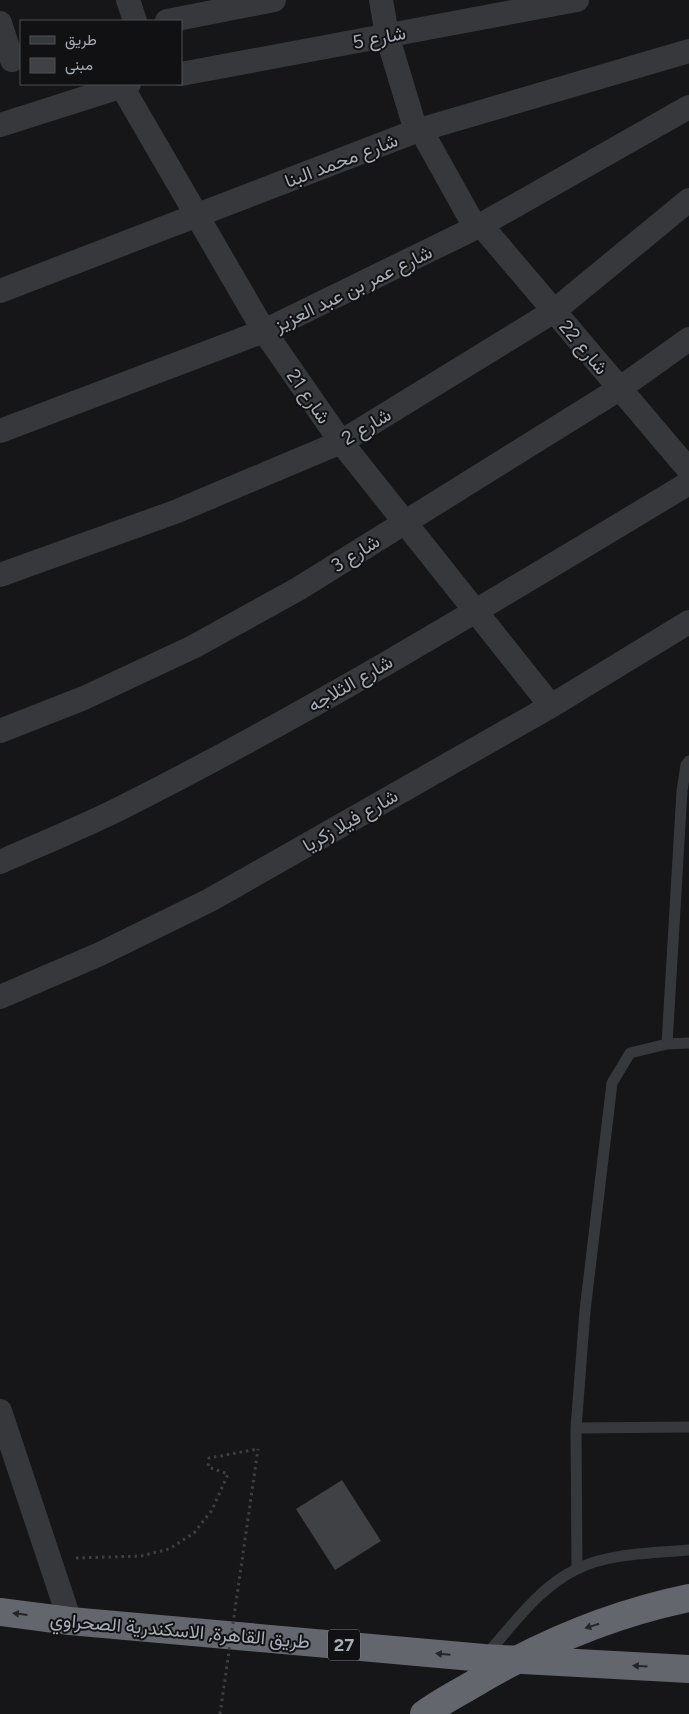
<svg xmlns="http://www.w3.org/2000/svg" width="689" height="1714" viewBox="0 0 689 1714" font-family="Figtree,Vazirmatn,sans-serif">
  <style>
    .building { fill: #404145 }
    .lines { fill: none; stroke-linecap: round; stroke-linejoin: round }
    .path { stroke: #3d3f43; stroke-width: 3; stroke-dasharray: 2.5 4; stroke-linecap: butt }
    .lane { stroke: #37383c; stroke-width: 11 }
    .street { stroke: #37383c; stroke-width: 24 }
    .highway { stroke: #63666d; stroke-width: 28 }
    .path-bridge { stroke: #3d3f43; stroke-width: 3; stroke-dasharray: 2.5 4; stroke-linecap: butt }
    .highway-bridge { stroke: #63666d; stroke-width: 28 }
    .oneway { fill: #26262a }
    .labels { text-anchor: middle; stroke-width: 4; stroke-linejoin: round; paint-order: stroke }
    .shield { fill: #111113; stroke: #7b7f86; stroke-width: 1 }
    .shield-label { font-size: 18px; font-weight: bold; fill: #a8aeb7 }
    .street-label { font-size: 19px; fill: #a8aeb7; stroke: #111113 }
  </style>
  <rect width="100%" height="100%" fill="#161618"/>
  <!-- building -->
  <path class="building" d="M342,1480L381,1541L335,1570L296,1509Z"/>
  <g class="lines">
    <!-- path -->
    <path class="path" d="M76,1558L141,1556L169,1549L194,1533L212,1510L228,1474L208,1467L209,1458L258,1449"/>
    <!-- lane -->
    <path class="lane" d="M667,1044L682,791L686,765L689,761
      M576,1428L689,1427
      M577,1569L576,1428L585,1311L612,1083L630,1053L667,1044L689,1043
      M486,1655C513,1625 539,1587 577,1569C608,1553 654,1553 689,1550"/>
    <!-- street -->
    <path class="street" d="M128,0L135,21
      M381,0L387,35L416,131
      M167,21L274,0
      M0,23L12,60
      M181,74L577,0
      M121,85L264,331L341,442L551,706
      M0,125L129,84
      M421,130L475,227
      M481,225L689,470
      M0,291L416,131L689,51
      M0,431L264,331L481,225L689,107
      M0,575L175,512L341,442L554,311L689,200
      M0,731L84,698L193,647L298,589L619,389L689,339
      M0,862C41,844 83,827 123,807C317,709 503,595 689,483
      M0,997L100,954L210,900L551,706L689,622
      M0,1411L70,1621"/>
    <!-- highway -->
    <path class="highway" d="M0,1612L70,1621L484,1658L689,1669"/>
    <!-- path-bridge -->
    <path class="path-bridge" d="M220,1714L258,1449"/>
    <!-- highway-bridge -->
    <path class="highway-bridge" d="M424,1714C439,1703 454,1695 470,1686C538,1645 612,1614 689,1598"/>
  </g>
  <!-- one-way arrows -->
  <defs><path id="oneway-solid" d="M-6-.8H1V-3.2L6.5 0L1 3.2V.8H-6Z" transform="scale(1.25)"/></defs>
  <g class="oneway">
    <use href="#oneway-solid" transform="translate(20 1614) rotate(-173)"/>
    <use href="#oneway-solid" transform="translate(592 1626) rotate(162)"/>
    <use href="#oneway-solid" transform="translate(443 1654) rotate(-175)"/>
    <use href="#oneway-solid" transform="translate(640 1666) rotate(-177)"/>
  </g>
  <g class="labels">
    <!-- shield labels -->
    <rect class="shield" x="328" y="1629.5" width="32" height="31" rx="4"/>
    <g class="shield-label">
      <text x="344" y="1651">27</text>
    </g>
    <!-- street labels -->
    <g class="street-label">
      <text transform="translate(379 37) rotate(-11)" y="7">شارع 5</text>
      <text transform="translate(341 160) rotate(-21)" y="7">شارع محمد البنا</text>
      <text transform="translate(353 288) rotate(-26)" y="7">شارع عمر بن عبد العزيز</text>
      <text transform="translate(584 347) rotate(50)" y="7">شارع 22</text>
      <text transform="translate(309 396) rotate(55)" y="7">شارع 21</text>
      <text transform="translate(366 426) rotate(-31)" y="7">شارع 2</text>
      <text transform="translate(355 553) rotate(-32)" y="7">شارع 3</text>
      <text transform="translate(350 683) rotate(-30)" y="7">شارع الثلاجه</text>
      <text transform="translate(350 820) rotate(-30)" y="7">شارع فيلا زكريا</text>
      <text transform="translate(180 1630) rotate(5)" y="7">طريق القاهرة, الاسكندرية الصحراوي</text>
    </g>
  </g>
  <!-- legend -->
  <rect x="20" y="20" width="162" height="65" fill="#111113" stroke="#4d5055"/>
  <rect x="30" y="36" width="25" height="8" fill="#37383c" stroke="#4d5055"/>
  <text x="65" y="45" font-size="15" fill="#a8aeb7">طريق</text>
  <rect x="30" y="58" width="25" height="15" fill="#404145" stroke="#4d5055"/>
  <text x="65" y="70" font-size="15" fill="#a8aeb7">مبنى</text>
</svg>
